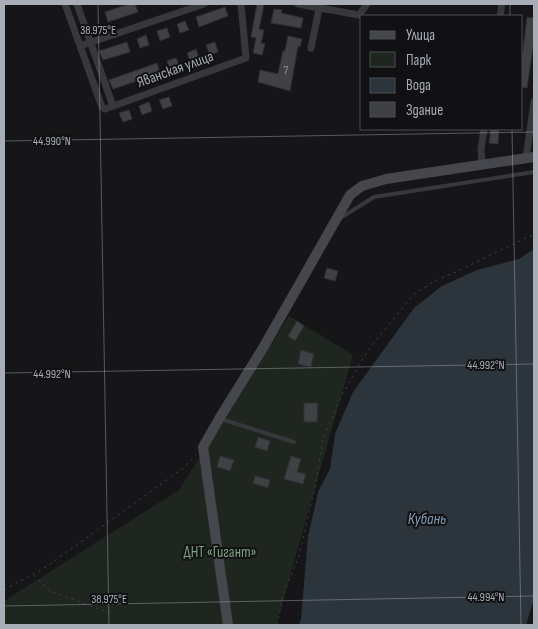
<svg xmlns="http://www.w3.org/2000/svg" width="538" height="629" viewBox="0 0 538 629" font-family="'Sofia Sans Condensed',sans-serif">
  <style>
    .green { fill: #1e261f }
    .water { fill: #2c353c }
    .building { fill: #404145; stroke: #303034 }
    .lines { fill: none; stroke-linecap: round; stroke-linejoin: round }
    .path { stroke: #3d3f44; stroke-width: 1; stroke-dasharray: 2.5 4; stroke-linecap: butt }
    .lane { stroke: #37383d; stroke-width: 4 }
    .street { stroke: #37383d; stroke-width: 7 }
    .secondary { stroke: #45474d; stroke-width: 10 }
    .ticks { fill: none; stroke: #a8adb8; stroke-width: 1; stroke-opacity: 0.45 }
    .labels { text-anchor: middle; stroke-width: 4; stroke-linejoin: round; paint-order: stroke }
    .number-label { font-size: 12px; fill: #8e929b }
    .street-label { font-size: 15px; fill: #a8adb8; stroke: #111113 }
    .park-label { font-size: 15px; fill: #7fa381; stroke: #111113 }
    .water-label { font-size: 16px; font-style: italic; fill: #7f9bb3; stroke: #111113 }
    .ticks-label { font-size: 12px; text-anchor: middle; fill: #a8adb8; stroke: #111113; stroke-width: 4; stroke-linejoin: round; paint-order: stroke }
  </style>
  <rect width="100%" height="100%" fill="#161618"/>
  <!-- green -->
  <path class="green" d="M289,316L353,355L276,625H4V601L179,490Z"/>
  <!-- water -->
  <path class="water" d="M534,249V599L526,625H299L301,619L308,537L318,492L330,469L335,434L353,392L414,308L442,286L477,270L519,259Z"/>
  <!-- building -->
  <path class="building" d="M129,4H135L138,12L108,22L105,12Z
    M257,4L264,5L259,29L264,30L261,43L265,44L262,55L253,53L256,38L251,37Z
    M225,7L228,16L199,27L196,17Z
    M274,9L282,10L281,13L303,18L301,28L271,23Z
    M527,17L534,18V40L527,88L522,87V59Z
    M185,21L189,30L180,33L177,24Z
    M167,28L170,37L160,41L157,31Z
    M146,35L149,45L140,48L137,39Z
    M288,36L302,39L300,47L298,46L290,91L258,82L260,70L278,74L283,51H285Z
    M127,42L130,52L103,60L99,51Z
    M215,42L218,52L210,55L206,45Z
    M196,49L199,58L190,61L187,53Z
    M176,58L180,66L170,70L167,61Z
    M157,63L160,73L113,89L109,80Z
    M169,97L172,106L163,109L159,100Z
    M149,102L152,111L142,115L139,106Z
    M129,110L132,119L123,122L119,113Z
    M491,129H499L498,144L489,143Z
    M327,268L338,271L335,281L324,278Z
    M297,321L304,326L295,341L288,336Z
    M301,350L314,354L311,367L298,364Z
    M304,403H318L317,422H304Z
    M258,437L270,441L267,451L255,447Z
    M220,456L234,460L230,471L217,467Z
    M291,456L301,459L297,472L306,474L303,484L284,479Z
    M255,476L270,480L268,488L253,483Z"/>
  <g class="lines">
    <!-- path -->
    <path class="path" d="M34,575L50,591L110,613
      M4,590L46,567L182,469L196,455
      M277,625L284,593L299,556L315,487L323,439L342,395L368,350L414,294L435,281L458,271L534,234"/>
    <!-- lane -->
    <path class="lane" d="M342,217L374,197L534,172
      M221,419L294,442"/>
    <!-- street -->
    <path class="street" d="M65,4L102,107L105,109L246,58L241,4
      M77,4L113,106
      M298,4L359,15L367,4
      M500,16L502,4
      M80,46L204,4
      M311,48L320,4
      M526,158L534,102
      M482,164L481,149L484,129"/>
    <!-- secondary -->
    <path class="secondary" d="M228,625L203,447L219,419L263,348L350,195L362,186L386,179L534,157"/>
  </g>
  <!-- ticks -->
  <path class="ticks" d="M98,4L109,625M510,4V16M512,129L521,625M4,141L534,132M4,373L534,364M4,606L534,596"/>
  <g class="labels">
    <!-- number labels -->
    <g class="number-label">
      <text x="286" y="74">7</text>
    </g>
    <!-- street labels -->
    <g class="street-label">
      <text transform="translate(175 69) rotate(-20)" y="5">Яванская улица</text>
    </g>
    <!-- park labels -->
    <g class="park-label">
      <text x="220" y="557">ДНТ «Гигант»</text>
    </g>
    <!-- water labels -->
    <g class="water-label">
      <text x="427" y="524">Кубань</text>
    </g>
  </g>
  <g class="ticks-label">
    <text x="98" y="34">38.975°E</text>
    <text x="52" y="145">44.990°N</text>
    <text x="486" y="369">44.992°N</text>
    <text x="52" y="378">44.992°N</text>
    <text x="486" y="601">44.994°N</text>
    <text x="109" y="603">38.975°E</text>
  </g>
  <!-- border -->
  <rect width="538" height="629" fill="none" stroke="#a8adb8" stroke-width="10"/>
  <!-- legend -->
  <rect x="360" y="15" width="162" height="115" fill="#111113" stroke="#4d4f55"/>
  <rect x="370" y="31" width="25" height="8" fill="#45474d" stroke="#4d4f55"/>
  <text x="406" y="40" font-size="15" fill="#a8adb8">Улица</text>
  <rect x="370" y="52" width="25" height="15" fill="#1e261f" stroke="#4d4f55"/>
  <text x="406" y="65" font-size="15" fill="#a8adb8">Парк</text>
  <rect x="370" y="78" width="25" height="15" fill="#2c353c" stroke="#4d4f55"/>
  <text x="406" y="90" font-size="15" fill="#a8adb8">Вода</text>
  <rect x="370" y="102" width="25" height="15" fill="#404145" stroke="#4d4f55"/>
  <text x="406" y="115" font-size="15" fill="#a8adb8">Здание</text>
</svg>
